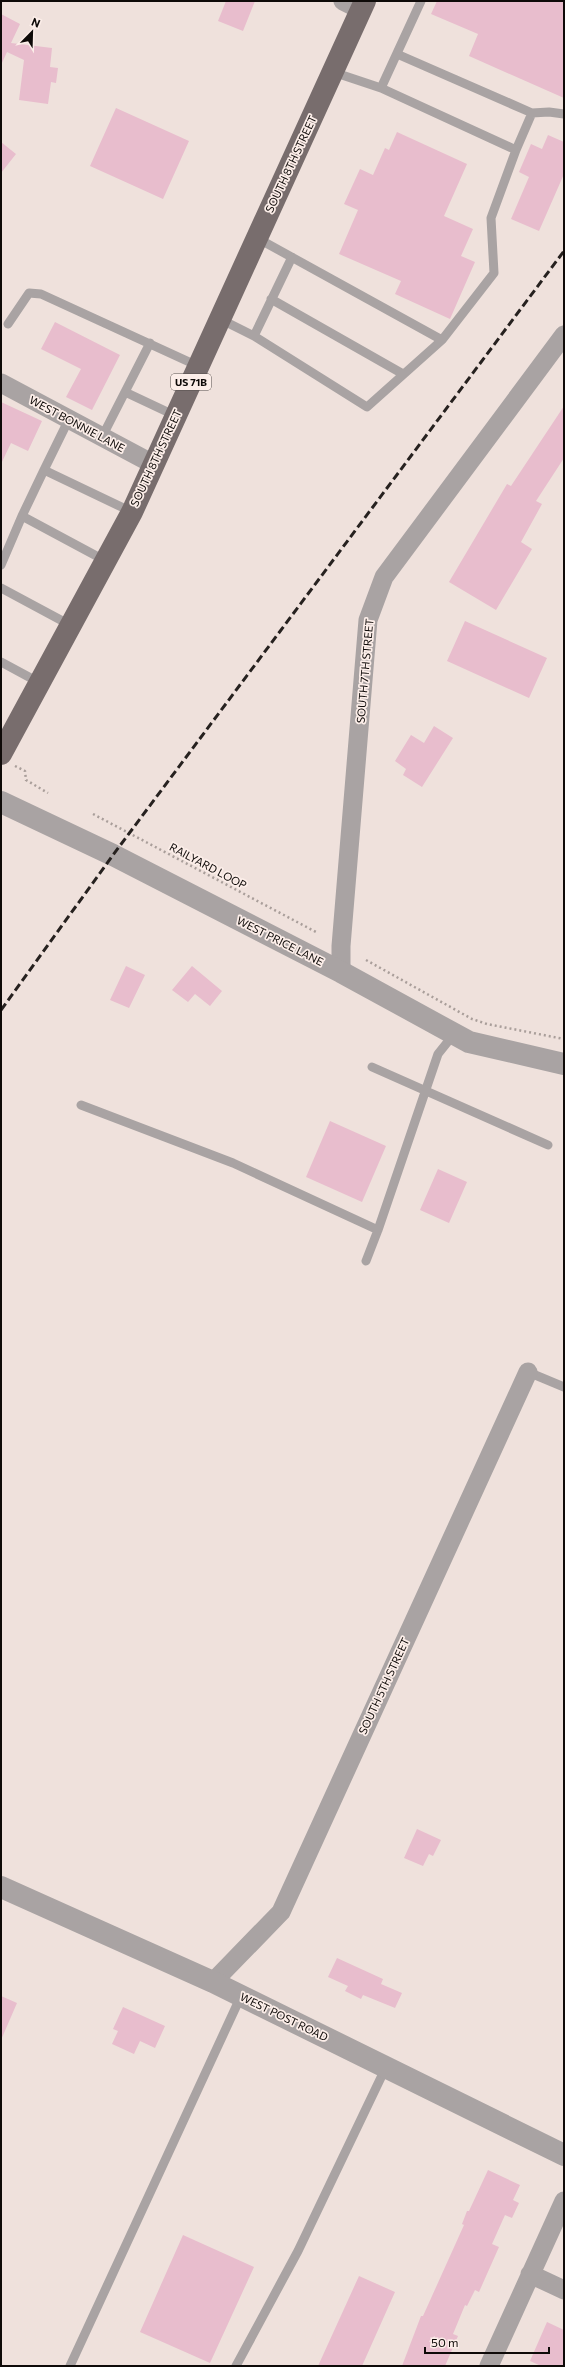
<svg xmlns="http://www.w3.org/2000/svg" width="565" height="2367" viewBox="0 0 565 2367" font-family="Commissioner,sans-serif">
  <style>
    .building { fill: #e8bdcd }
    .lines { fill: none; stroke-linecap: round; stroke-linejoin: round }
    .path { stroke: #a99e9a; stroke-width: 2.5; stroke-dasharray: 2 3; stroke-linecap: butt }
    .service { stroke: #a9a3a3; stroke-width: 9 }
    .minor { stroke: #a9a3a3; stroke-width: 19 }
    .tertiary { stroke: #a9a3a3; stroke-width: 22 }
    .primary { stroke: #786d6d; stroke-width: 22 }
    .rail { stroke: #26211f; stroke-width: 3; stroke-dasharray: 8 4; stroke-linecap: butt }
    .labels { text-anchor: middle; stroke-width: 3.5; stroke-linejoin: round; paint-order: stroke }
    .shield { fill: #fceee9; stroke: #554e4c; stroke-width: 1 }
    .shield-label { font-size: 10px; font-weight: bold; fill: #0e0a08 }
    .street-label { font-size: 11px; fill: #0e0a08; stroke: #fceee9 }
  </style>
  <rect width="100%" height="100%" fill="#efe1dc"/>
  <!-- building -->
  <path class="building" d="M226,1H255L243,31L218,21Z
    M437,1H564V98L469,56L478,34L431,14Z
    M1,14L20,24L11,43L52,48L50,67L58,68L56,83L51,82L48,104L19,100L24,60L7,52L1,65Z
    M116,108L189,141L163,199L90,166Z
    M397,132L467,164L444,216L473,229L461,256L475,262L450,319L395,294L401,281L339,254L358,210L344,204L360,169L373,175L385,148L389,150Z
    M548,135L564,142V174L539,231L511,219L529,177L519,172L531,144L542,149Z
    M1,142L16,154L1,173Z
    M55,322L120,355L92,410L66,397L81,369L41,349Z
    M1,402L42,421L28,451L11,443L1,464Z
    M564,406V458L536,501L542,504L521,542L532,549L496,610L449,582L507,484L511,486Z
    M465,621L547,658L529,698L447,661Z
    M434,726L453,738L422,787L403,775L406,769L395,761L411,735L424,743Z
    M126,966L145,975L129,1008L110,1000Z
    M192,966L222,991L210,1006L195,994L188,1002L172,990Z
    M330,1121L386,1146L362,1202L306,1177Z
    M438,1169L467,1182L449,1223L420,1210Z
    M417,1829L441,1840L433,1856L429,1854L423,1866L404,1858Z
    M337,1958L383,1979L381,1984L402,1993L395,2008L363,1995L361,1999L345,1991L348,1986L328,1977Z
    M1,1996L17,2003L1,2040Z
    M123,2007L165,2026L155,2048L140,2041L134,2054L112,2044L118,2031L113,2029Z
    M488,2170L520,2185L513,2200L519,2203L512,2218L505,2215L492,2244L499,2247L479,2292L475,2290L467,2306L465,2305L453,2334L458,2336L445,2366H402L421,2316H423L464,2225L462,2224L467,2211H469Z
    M183,2235L254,2267L210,2363L140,2332Z
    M359,2276L395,2292L362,2366H318Z
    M547,2322L564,2330V2366H541L530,2361Z"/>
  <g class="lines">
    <!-- path -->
    <path class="path" d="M15,766L25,771L26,780L48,793
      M93,814L316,932
      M366,960L472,1019L487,1024L564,1039"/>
    <!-- service -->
    <path class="service" d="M333,72L381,88L421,1
      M381,88L516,150L532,113L397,54
      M532,113L549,112L564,114
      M257,238L442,340
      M271,299L403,374
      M220,319L254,336L367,407L442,340L494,273L491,218L516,150
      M8,324L29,293L41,294L198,366
      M254,336L292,257
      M125,392L176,416
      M69,419L44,470L132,512
      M102,437L150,343
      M44,470L22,516L104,560
      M1,565L22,516
      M1,588L70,625
      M1,662L40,683
      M372,1067L548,1145
      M81,1105L233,1163L378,1230L438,1054L454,1034
      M366,1261L378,1230
      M528,1372L564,1387
      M70,2366L241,1996
      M236,2366L298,2251L386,2067"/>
    <!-- minor -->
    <path class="minor" d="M343,1L361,10
      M1,383L153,464
      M341,972V946L368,620L384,577L564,335
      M213,1982L281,1912L528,1372
      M530,2274L564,2290
      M489,2366L564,2201"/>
    <!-- tertiary -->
    <path class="tertiary" d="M1,802L113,855L341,972L469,1042L564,1064
      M1,1887L213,1982L564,2155"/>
    <!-- primary -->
    <path class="primary" d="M1,754L132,512L365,1"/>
    <!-- rail -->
    <path class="rail" d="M1,1010L113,855L564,251"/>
  </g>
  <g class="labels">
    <!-- shield labels -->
    <rect class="shield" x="171" y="374" width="40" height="16" rx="3"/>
    <g class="shield-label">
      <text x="191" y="386">US 71B</text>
    </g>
    <!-- street labels -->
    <g class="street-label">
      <text transform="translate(291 164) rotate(-65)" y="4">SOUTH 8TH STREET</text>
      <text transform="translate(77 424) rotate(28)" y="4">WEST BONNIE LANE</text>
      <text transform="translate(156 458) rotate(-65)" y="4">SOUTH 8TH STREET</text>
      <text transform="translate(365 671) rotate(-85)" y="4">SOUTH 7TH STREET</text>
      <text transform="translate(208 866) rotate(28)" y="4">RAILYARD LOOP</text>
      <text transform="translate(280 941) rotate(27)" y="4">WEST PRICE LANE</text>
      <text transform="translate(384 1686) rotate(-65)" y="4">SOUTH 5TH STREET</text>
      <text transform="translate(284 2017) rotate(26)" y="4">WEST POST ROAD</text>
    </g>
  </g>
  <!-- border -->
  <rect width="565" height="2367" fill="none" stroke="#0e0a08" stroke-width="4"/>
  <!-- north arrow -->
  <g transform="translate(32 32) rotate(23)" stroke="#fceee9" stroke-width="3" paint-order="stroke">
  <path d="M0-3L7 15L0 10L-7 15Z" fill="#0e0a08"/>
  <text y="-6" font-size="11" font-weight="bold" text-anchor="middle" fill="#0e0a08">N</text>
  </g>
  <!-- scale -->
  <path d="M425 2347v6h124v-6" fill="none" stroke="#0e0a08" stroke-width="2"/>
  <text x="431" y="2347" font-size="12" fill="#0e0a08" stroke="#fceee9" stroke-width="3" paint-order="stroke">50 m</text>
</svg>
